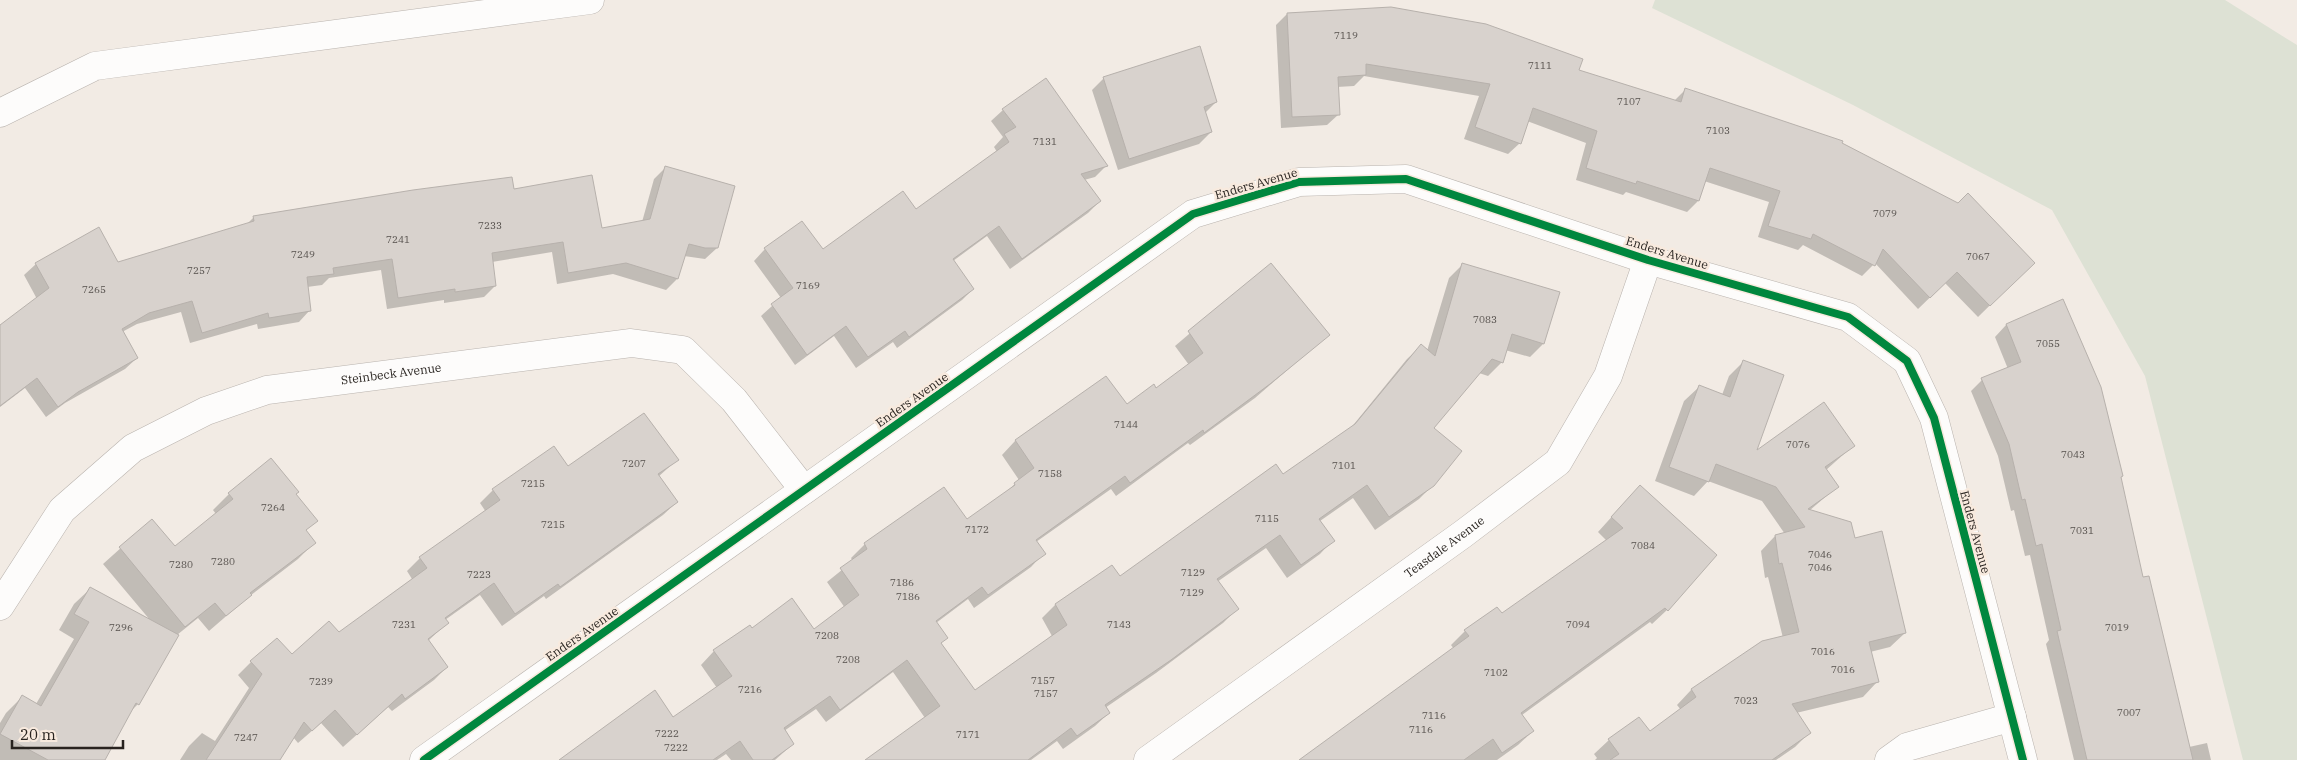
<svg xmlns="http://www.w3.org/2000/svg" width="2297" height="760" viewBox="0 0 2297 760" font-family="'IBM Plex Serif',serif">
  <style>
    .green { fill: #dde1d4 }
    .shadow { fill: #0003 }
    .building { fill: #d8d2cd; stroke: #b7b1ac }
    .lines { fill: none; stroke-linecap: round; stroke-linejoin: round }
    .minor-casing { stroke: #b9b3ae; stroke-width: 29 }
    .motorway-casing { stroke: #b9b3ae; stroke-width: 29 }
    .minor { stroke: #fdfcfb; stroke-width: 28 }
    .motorway { stroke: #fdfcfb; stroke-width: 28 }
    .cycleway-casing { stroke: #f8eade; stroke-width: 11 }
    .cycleway { stroke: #00873e; stroke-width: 8 }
    .labels { text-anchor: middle; stroke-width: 5; stroke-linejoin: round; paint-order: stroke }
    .number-label { font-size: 10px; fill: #55504c }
    .street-label { font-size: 12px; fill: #28231f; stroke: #f8eade }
  </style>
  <rect width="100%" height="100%" fill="#f2ebe4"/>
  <!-- green -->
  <path class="green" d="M1655,0H2225L2297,45V760H2243L2145,376L2052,210L1853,105L1652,8Z"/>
  <!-- shadow -->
  <path class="shadow" d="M1287,14L1578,71L1674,101L1685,90L1840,144L2033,263L1978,317L1945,283L1918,309L1875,263L1862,276L1803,245L1798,250L1758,237L1769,202L1704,181L1698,201L1687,212L1626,192L1623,195L1576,180L1586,143L1527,121L1520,143L1508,154L1464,139L1479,96L1364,76L1354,86L1337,87L1339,114L1327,125L1281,128L1276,25Z
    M1104,78L1216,102L1205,113L1211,132L1199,144L1118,170L1092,90Z
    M1045,79L1107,165L1095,177L1084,180L1100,201L1088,213L1010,269L987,236L953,261L973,289L962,300L897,348L893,342L856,368L834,336L795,365L761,316L781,298L754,261L765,249L802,223L822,251L916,211L997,152L994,147L1003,137L991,121L1003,110Z
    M666,167L717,248L705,259L684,256L677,279L666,290L613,274L557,284L552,252L492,262L495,286L484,297L444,303V300L387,309L381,270L329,278L322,285L307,287L310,310L299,322L258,329L257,324L190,343L181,312L137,324L122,332L137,358L125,369L65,403L46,417L25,388L0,407V326L37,299L24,275L36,264L98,229L117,263L246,225L254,217L513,190L600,229L642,222L654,179Z
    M1271,264L1328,335L1255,398L1190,445L1188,443L1116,496L1111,489L1036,542L1044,553L1031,567L974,608L968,599L936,623L946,638L940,644L975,692L1052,636L1042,618L1055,605L1112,566L1120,578L1283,476L1350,429L1407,359L1421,346L1427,351L1449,278L1463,264L1543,344L1530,357L1505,350L1502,362L1488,376L1479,373L1432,429L1433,485L1419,499L1375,530L1353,498L1320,521L1333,540L1320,554L1287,578L1266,548L1217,582L1237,609L1223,623L1156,673L1105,708L1109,713L1095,726L1063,749L1057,741L1031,760H867L925,718L893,672L826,722L816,709L784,731L793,744L775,760H731L726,754L717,760H562L673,719L717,688L701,665L714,651L752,630L814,631L845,608L827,582L853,561L851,558L865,544L944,489L966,521L1004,494L1019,480L1002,455L1015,441L1106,377L1127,406L1156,390L1189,365L1175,346Z
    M2063,301L2120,478L2142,579L2189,747L2207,743L2211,760H2074L2046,644L2049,640L2030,555L2025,556L2014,510L2011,511L1998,456L1971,391L1982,380L2008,369L1995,337L2006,325Z
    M1744,361L1754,453L1853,446L1826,470L1838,486L1809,511L1854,539L1905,633L1890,647L1870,652L1877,682L1863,697L1796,713L1809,733L1795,747L1776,760H1595L1597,758L1594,754L1609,740L1649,733L1681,710L1677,705L1691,690L1763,642L1783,638L1768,577L1765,578L1761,551L1775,536L1785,534L1762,501L1708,481L1694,496L1655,481L1684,401L1699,387L1722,395L1729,376Z
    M677,460L658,477L677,502L663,515L546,599L544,596L502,626L480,595L445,620L447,623L428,641L447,667L434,680L392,711L388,707L343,747L321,723L298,743L293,737L278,760H180L189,746L202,733L215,741L249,688L238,675L251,662L292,656L339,634L412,579L407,571L420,558L486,512L480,503L493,490L567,468Z
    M229,494H295L316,521L305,531L314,543L298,559L246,599L209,631L198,618L177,635L138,704L129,713L103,760H0V723L6,713L22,697L36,704L74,639L59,630L74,604L91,588L150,620L103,564L152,520L175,548L216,514L213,510Z
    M1626,501L1667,610L1652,624L1650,622L1522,715L1533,731L1518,745L1497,760H1306L1454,649L1451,645L1465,631L1501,615L1607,541L1598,532Z"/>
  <!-- building -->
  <path class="building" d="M1391,7L1486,24L1583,59L1579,70L1681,102L1685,88L1843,141L1842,143L1958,203L1968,193L2035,263L1990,306L1957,272L1930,298L1883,249L1875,266L1813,234L1811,239L1768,226L1780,191L1710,168L1699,201L1637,181L1636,184L1586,168L1597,131L1533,108L1521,144L1475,127L1490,84L1366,64V75L1338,77L1340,115L1292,117L1287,13Z
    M1200,46L1217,102L1204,107L1212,132L1129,159L1103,77Z
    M1046,78L1108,166L1081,174L1101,201L1022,259L999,226L953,259L974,289L909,337L905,331L868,357L846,326L807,355L771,304L793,288L764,248L802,221L823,249L903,191L916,209L1009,142L1004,134L1016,127L1002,109Z
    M665,166L735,186L718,248H705L689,244L678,279L626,263L568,273L563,242L492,253L496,286L455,292V289L398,298L392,259L333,268L334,274L307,277L311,311L269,318L268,313L202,333L192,301L149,313L122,329L138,358L78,392L58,407L37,378L0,406V325L49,288L35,263L99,227L118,262L254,221L253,216L413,190L512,177L514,189L592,175L602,228L650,219Z
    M1271,263L1330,335L1270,384L1204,433L1203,430L1130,483L1125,476L1036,540L1046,554L988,595L982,587L936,621L948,638L941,643L975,690L1067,625L1055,604L1112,565L1120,576L1276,464L1283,474L1355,424L1421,344L1435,356L1462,263L1560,292L1544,344L1512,334L1503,363L1492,359L1434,428L1462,451L1434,486L1389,517L1367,485L1319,519L1335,541L1301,565L1280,535L1217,579L1239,609L1171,660L1105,705L1110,713L1077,736L1071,728L1028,760H865L940,706L907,660L840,710L830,696L784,728L794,744L772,760H753L740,741L713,760H559L655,690L673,717L732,676L713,650L750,625L752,628L792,598L814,629L859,595L840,568L867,549L864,543L944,487L967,519L1015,485L1014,483L1034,468L1015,440L1106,376L1127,404L1154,384L1156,388L1203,353L1188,331Z
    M2063,299L2101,387L2123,476L2121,477L2143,577L2149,576L2193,760H2087L2057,631L2061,630L2042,544L2036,546L2025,499L2022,500L2009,444L1981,378L2021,362L2006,324Z
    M1743,360L1784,375L1757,450L1824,402L1855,446L1825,467L1839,487L1808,509L1851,522L1855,538L1882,531L1906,633L1869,642L1879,682L1792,704L1811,733L1772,760H1610L1619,754L1608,739L1639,717L1650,731L1696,697L1691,689L1762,641L1799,632L1782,563L1779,564L1775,535L1805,527L1776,487L1716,464L1709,482L1669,467L1699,385L1730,397Z
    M644,413L679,460L658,474L678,502L560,587L558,584L515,614L494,583L445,618L449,623L428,639L448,667L405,699L402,694L357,735L335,710L312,731L304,722L280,760H206L262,674L250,661L277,638L292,654L329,621L339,632L427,568L419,557L500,500L492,489L554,446L568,466Z
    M271,458L299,492L296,494L318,521L306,530L316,543L250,593L252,595L226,616L215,603L185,627L119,547L152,519L175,546L233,499L228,493Z
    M1640,485L1717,555L1668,611L1665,608L1521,713L1534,731L1502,753L1493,739L1464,760H1299L1469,636L1464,630L1497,607L1502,613L1623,528L1611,517Z
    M90,587L179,635L139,705L136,703L105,760H48L0,734L22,695L41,706L89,622L74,614Z"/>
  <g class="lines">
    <defs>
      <g id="minor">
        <path id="s1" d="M0,606L62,510L133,448L206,411L267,390L631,343L683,350L734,400L804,490"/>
        <path d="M424,760L1193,214L1299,182L1406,179L1648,260L1848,317L1907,361L1934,418L2023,760"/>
        <path id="s2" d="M1148,760L1463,534L1558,462L1608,376L1648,260"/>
        <path d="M1889,760L1907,747L2012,717"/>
      </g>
      <path id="motorway" d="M0,113L95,66L590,0"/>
    </defs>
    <!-- minor casing -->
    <use href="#minor" class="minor-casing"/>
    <!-- motorway casing -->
    <use href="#motorway" class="motorway-casing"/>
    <!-- minor -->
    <use href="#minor" class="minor"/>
    <!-- motorway -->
    <use href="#motorway" class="motorway"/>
    <defs>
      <path id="cycleway" d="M424,760L1193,214L1299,182L1406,179L1648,260L1848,317L1907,361L1934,418L2023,760"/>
    </defs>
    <!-- cycleway casing -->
    <use href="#cycleway" class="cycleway-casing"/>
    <!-- cycleway -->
    <use href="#cycleway" class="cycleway"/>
  </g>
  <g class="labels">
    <!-- number labels -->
    <g class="number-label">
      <text x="1346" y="39">7119</text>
      <text x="1540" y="69">7111</text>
      <text x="1629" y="105">7107</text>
      <text x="1718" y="134">7103</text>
      <text x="1045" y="145">7131</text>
      <text x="1885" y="217">7079</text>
      <text x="490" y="229">7233</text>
      <text x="398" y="243">7241</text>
      <text x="303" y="258">7249</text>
      <text x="1978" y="260">7067</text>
      <text x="199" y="274">7257</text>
      <text x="808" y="289">7169</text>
      <text x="94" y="293">7265</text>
      <text x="1485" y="323">7083</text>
      <text x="2048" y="347">7055</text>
      <text x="1126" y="428">7144</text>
      <text x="1798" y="448">7076</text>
      <text x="2073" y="458">7043</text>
      <text x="634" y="467">7207</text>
      <text x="1344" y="469">7101</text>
      <text x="1050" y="477">7158</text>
      <text x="533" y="487">7215</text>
      <text x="273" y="511">7264</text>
      <text x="1267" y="522">7115</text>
      <text x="553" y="528">7215</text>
      <text x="977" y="533">7172</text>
      <text x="2082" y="534">7031</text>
      <text x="1643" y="549">7084</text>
      <text x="1820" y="558">7046</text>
      <text x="223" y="565">7280</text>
      <text x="181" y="568">7280</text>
      <text x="1820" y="571">7046</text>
      <text x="1193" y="576">7129</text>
      <text x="479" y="578">7223</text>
      <text x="902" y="586">7186</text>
      <text x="1192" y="596">7129</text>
      <text x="908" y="600">7186</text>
      <text x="404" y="628">7231</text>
      <text x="1119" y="628">7143</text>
      <text x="1578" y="628">7094</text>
      <text x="121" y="631">7296</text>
      <text x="2117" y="631">7019</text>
      <text x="827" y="639">7208</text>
      <text x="1823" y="655">7016</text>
      <text x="848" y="663">7208</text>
      <text x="1843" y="673">7016</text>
      <text x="1496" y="676">7102</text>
      <text x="1043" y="684">7157</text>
      <text x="321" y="685">7239</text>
      <text x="750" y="693">7216</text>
      <text x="1046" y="697">7157</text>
      <text x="1746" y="704">7023</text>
      <text x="2129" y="716">7007</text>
      <text x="1434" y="719">7116</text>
      <text x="1421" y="733">7116</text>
      <text x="667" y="737">7222</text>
      <text x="968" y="738">7171</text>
      <text x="246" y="741">7247</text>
      <text x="676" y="751">7222</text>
    </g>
    <!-- street labels -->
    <g class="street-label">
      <text transform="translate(1256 184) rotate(-16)" y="4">Enders Avenue</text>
      <text transform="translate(1667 253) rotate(17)" y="4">Enders Avenue</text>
      <text dy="4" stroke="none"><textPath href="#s1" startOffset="480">Steinbeck Avenue</textPath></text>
      <text transform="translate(912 400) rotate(-35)" y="4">Enders Avenue</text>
      <text transform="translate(1975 532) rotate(75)" y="4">Enders Avenue</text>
      <text dy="4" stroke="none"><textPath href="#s2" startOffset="365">Teasdale Avenue</textPath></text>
      <text transform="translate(582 634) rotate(-35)" y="4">Enders Avenue</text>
    </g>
  </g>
  <!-- scale -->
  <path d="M12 740v8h111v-8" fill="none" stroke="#28231f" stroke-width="2.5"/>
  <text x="20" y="740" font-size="15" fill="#28231f" stroke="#f8eade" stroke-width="4" paint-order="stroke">20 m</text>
</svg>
